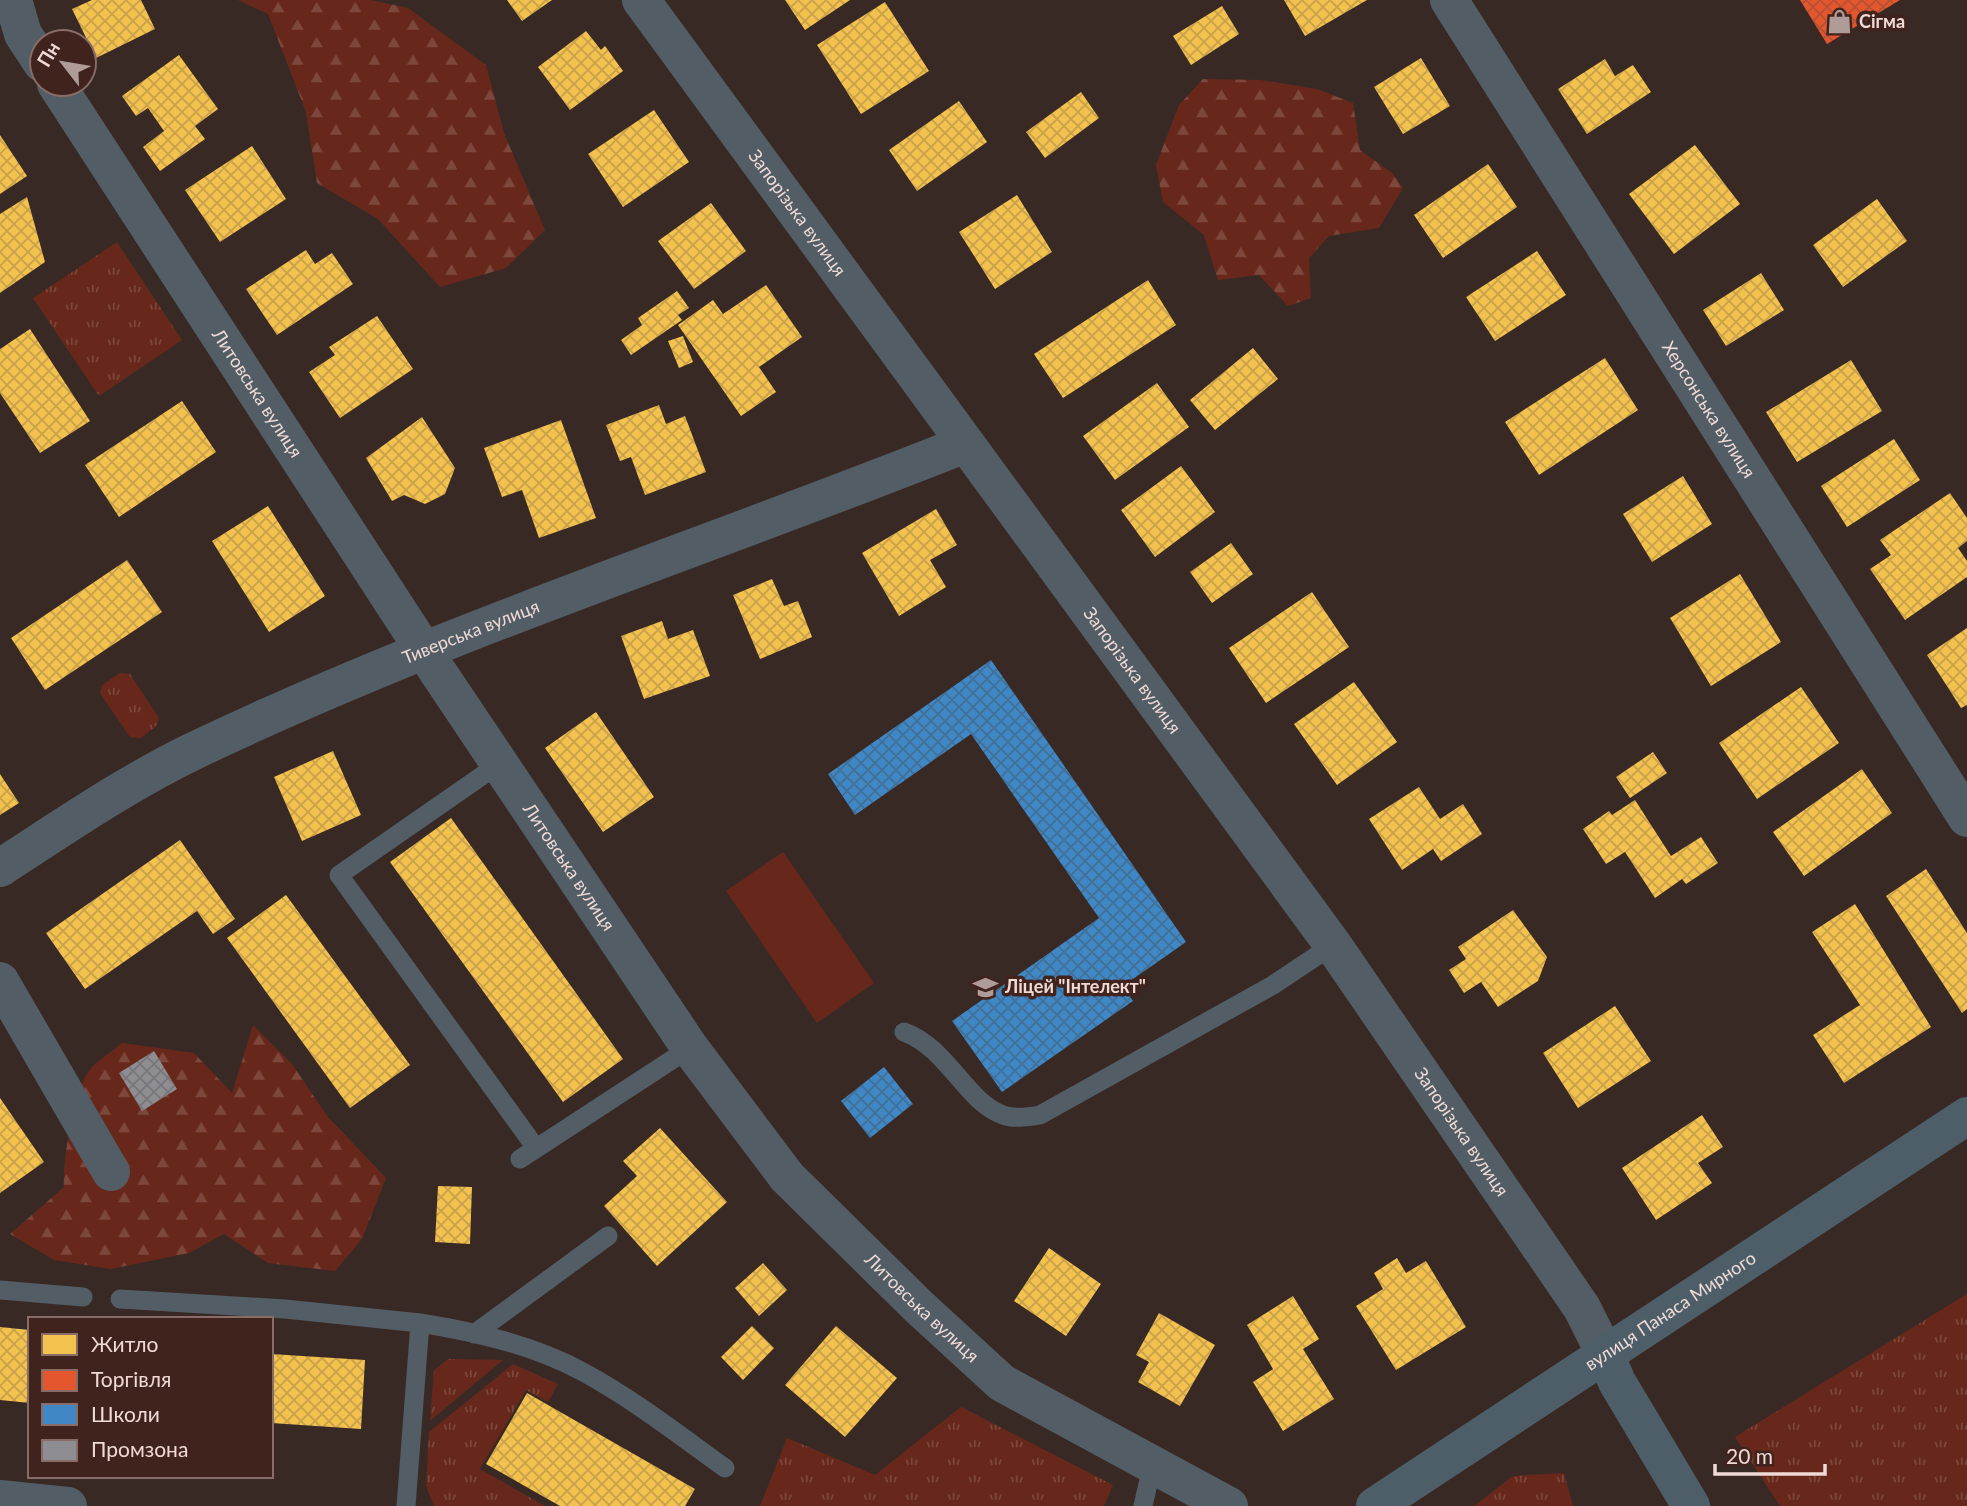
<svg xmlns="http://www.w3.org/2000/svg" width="1967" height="1506" viewBox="0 0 1967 1506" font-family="Lato,sans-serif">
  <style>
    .grass { fill: url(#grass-tufts) }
    .forest { fill: url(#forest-firs) }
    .garden { fill: #67281b }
    .homes { fill: url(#homes-cross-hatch) }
    .shops { fill: url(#shops-cross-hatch) }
    .schools { fill: url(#schools-cross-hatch) }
    .industry { fill: url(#industry-cross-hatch) }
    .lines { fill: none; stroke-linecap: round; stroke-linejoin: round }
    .lane { stroke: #525d65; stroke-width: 19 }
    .street { stroke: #525d65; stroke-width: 38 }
    .secondary { stroke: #4d5e69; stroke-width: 38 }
    .labels { text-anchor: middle; stroke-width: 7; stroke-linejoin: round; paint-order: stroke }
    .poi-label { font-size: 18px; font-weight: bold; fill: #efdad6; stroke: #41231d; text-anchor: start }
    .street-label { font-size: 18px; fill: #efdad6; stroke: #41231d }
  </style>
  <defs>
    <pattern id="grass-tufts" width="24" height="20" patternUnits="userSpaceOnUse" patternTransform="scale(1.75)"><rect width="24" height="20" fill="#67281b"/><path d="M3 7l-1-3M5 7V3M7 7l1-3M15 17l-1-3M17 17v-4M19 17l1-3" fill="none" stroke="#7d473b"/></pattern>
    <pattern id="forest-firs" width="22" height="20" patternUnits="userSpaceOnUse" patternTransform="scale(1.75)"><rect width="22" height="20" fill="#67281b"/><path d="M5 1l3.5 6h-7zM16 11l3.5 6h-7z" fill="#7d473b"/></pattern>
    <pattern id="homes-cross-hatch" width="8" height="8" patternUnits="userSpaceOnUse" patternTransform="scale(1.75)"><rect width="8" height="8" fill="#f2c14e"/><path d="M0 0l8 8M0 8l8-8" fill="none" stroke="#c8a14a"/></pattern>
    <pattern id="shops-cross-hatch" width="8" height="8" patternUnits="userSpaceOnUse" patternTransform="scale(1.75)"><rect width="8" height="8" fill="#e4572e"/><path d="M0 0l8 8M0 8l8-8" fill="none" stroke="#b55033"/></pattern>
    <pattern id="schools-cross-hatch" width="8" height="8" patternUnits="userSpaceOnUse" patternTransform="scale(1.75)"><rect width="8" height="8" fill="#3f88c5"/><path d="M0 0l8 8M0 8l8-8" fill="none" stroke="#426f96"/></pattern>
    <pattern id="industry-cross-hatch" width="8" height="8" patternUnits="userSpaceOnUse" patternTransform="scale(1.75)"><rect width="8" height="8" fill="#8d8d92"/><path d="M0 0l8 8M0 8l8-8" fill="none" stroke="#787679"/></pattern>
  </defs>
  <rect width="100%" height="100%" fill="#392925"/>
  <!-- grass -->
  <path class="grass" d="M117,242L182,340L99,396L33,298Z
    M120,673L130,674L159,718L156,726L141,738L130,737L100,693L102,685Z
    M1967,1294V1506H1780L1735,1437Z
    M448,1359L503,1360L430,1421L434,1370Z
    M513,1364L558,1384L548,1402L526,1390L480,1469L545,1506H434L426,1486L429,1432Z
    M961,1407L1113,1485L1104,1506H760L787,1438L875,1475Z
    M1564,1473L1573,1506H1474L1513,1476Z"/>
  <!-- forest -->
  <path class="forest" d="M238,0H371L408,8L486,65L504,133L545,230L506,268L440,287L378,219L317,183L306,112L268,14Z
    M1203,79L1260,80L1317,89L1353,103L1360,150L1392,173L1403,188L1379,228L1329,236L1309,258L1311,298L1288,306L1259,275L1218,280L1204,235L1163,202L1156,165L1179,105Z
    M253,1025L292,1064L327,1116L386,1178L362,1239L335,1271L268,1263L224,1234L189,1253L111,1269L54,1260L10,1234L64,1187C62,1163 74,1090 89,1071C97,1060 112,1052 122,1043L194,1053L232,1093Z"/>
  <!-- garden -->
  <path class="garden" d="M783,852L874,983L817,1023L726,891Z"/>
  <!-- homes -->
  <path class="homes" d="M92,0H141L155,29L96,58L72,9Z
    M507,0H552L522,21Z
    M785,0H850L805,30Z
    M1284,0H1367L1305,36Z
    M885,2L929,71L861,114L817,45Z
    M1222,6L1239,34L1191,65L1173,36Z
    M586,31L601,50L605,46L623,71L570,110L538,67Z
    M179,55L218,109L195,126L205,139L160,171L143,147L164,131L148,108L136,116L122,96Z
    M1421,58L1450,106L1403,134L1374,87Z
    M1605,59L1615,76L1633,65L1651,92L1587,134L1558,89Z
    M1081,92L1099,118L1045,158L1026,132Z
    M959,101L987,142L917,191L889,150Z
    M654,110L689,162L623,207L588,154Z
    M0,135L27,176L0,194Z
    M1695,145L1740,204L1674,254L1629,194Z
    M252,146L286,199L220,242L185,190Z
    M1488,164L1517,207L1443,258L1414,215Z
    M1017,195L1052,252L995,289L959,232Z
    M27,197L45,262L0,293V214Z
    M1877,199L1907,241L1843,287L1813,245Z
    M711,203L746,251L694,289L658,241Z
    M306,250L315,264L332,253L353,284L277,335L246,289Z
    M1537,251L1566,295L1495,341L1466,297Z
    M1761,273L1784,310L1726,346L1703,310Z
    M1148,280L1176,325L1063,398L1034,354Z
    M766,285L802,337L759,367L776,392L741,416L678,325L713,300L723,314Z
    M677,291L689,308L678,315L682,320L631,355L621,340L642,325L638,318Z
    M377,316L413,369L340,418L309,372L335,355L329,347Z
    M30,329L90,421L40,453L0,393V349Z
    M683,336L693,362L679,368L668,341Z
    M1253,348L1278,379L1215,430L1190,400Z
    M1605,358L1638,410L1539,475L1505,422Z
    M1851,360L1882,411L1797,462L1766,412Z
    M1157,383L1189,427L1115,480L1083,436Z
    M182,401L216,452L119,517L85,465Z
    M659,405L666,424L685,416L706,472L645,495L631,457L620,461L606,425Z
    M422,417L455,468L445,494L425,504L404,495L392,501L366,458Z
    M561,420L596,518L539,538L522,490L502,497L484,448Z
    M1894,439L1920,480L1847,527L1821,486Z
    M1181,466L1215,512L1155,557L1121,510Z
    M1683,476L1712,524L1652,562L1623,514Z
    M1950,493L1967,518V541L1958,548L1967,561V577L1905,620L1870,569L1891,555L1880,540Z
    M268,506L325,596L269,632L212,541Z
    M936,509L957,545L930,560L946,587L899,616L862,553Z
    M1231,543L1253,574L1212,603L1190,572Z
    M127,560L162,612L45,690L11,638Z
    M1740,574L1781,642L1711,686L1670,618Z
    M772,579L784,606L798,601L812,637L760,659L733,595Z
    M1312,592L1349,647L1266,703L1229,648Z
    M662,621L668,639L693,630L710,676L644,699L621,636Z
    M1967,628V705L1961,708L1927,655Z
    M1354,682L1397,742L1337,785L1294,724Z
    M1801,687L1839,743L1757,799L1719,743Z
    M596,712L654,797L603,832L545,748Z
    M333,751L361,815L302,841L274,777Z
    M1653,752L1667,773L1630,798L1616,777Z
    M1862,769L1892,813L1804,876L1773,832Z
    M0,774L19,803L0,815Z
    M1419,787L1440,819L1463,804L1482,834L1441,861L1433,849L1402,870L1369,819Z
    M1635,800L1671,856L1701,837L1718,863L1686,884L1682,879L1655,898L1625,852L1606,864L1583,829L1609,811L1612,815Z
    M451,818L623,1059L563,1102L390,862Z
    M180,840L235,919L213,934L197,911L85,989L46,933Z
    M1926,869L1967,933V1009L1962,1013L1886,896Z
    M286,895L410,1065L350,1108L227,938Z
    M1855,904L1931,1027L1844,1083L1813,1035L1860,1005L1812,932Z
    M1513,910L1547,957L1538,981L1498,1007L1481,982L1464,993L1449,970L1466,959L1458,947Z
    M1615,1006L1651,1061L1578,1108L1543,1053Z
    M0,1098L44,1162L0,1193Z
    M1702,1115L1723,1147L1698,1163L1712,1183L1656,1220L1622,1168Z
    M660,1128L727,1202L657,1266L604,1206L637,1176L623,1161Z
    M438,1186L472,1187L470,1244L435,1242Z
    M1049,1248L1101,1284L1066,1336L1014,1301Z
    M1397,1258L1406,1273L1426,1261L1466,1327L1396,1370L1356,1306L1383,1289L1374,1273Z
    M763,1263L787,1290L759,1316L735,1288Z
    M1293,1296L1319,1339L1303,1349L1334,1399L1283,1431L1253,1382L1273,1369L1247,1325Z
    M1159,1313L1215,1345L1180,1406L1138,1382L1149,1362L1136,1355Z
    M752,1326L774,1348L743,1380L721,1357Z
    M836,1326L897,1378L845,1437L785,1385Z
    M0,1327L30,1330V1403L0,1400Z
    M271,1354L365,1360L361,1429L271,1423Z
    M527,1393L695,1489L685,1506H560L486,1464Z"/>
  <!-- shops -->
  <path class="shops" d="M1800,0H1900L1827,44Z"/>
  <!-- schools -->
  <path class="schools" d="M991,660L1186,942L1123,986L1133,1001L1002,1092L952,1021L1099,918L971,734L855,815L828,774Z
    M884,1067L913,1104L870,1138L841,1101Z"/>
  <!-- industry -->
  <path class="industry" d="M154,1051L177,1089L142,1111L119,1073Z"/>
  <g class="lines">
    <!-- lane -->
    <path class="lane" d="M499,764L339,875L536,1148
      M904,1032C948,1048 965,1101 1003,1115C1014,1119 1028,1117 1040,1115L1273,985L1333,945
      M520,1159L690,1048
      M0,1290L83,1297
      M120,1299L285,1309L420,1323L406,1506
      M420,1323C476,1332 533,1345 583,1372C633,1399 679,1435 725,1468
      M474,1334L608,1236
      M1143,1506L1152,1466"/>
    <!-- street -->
    <g class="street">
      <path d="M13,0L23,34L42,63"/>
      <path id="s1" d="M641,0L1333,945L1582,1308L1605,1354"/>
      <path id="s2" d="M1449,0L1967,818"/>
      <path id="s3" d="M56,84L438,672L690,1048L787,1177L918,1306L1002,1383L1229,1506"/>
      <path id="s4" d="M0,868C65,826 130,781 200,748C448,630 710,546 965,444"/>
      <path d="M0,981L111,1172"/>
      <path d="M0,1499L68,1506"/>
    </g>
    <!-- secondary -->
    <g class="secondary">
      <path d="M1605,1354L1617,1382L1691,1506"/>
      <path id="s5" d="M1375,1506L1967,1116"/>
    </g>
  </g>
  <!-- icons -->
  <defs>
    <symbol id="shop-bare" viewBox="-9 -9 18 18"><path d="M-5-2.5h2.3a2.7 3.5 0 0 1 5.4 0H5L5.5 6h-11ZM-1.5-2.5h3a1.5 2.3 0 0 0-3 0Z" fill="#af9c98" stroke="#41231d" stroke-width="2.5" paint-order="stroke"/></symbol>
    <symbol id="school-bare" viewBox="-9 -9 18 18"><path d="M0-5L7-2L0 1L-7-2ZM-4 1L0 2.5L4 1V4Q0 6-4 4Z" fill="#af9c98" stroke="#41231d" stroke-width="2.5" paint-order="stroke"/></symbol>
  </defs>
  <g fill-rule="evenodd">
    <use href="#shop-bare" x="1822" y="4" width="35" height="35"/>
    <use href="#school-bare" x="968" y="970" width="35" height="35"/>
  </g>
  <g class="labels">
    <!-- poi labels -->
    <g class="poi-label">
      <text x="1859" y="28">Сігма</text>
      <text x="1005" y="993">Ліцей "Інтелект"</text>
    </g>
    <!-- street labels -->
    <g class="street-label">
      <text dy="6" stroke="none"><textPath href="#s1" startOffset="264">Запорізька вулиця</textPath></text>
      <text dy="6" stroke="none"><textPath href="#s3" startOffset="369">Литовська вулиця</textPath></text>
      <text dy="6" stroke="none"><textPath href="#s2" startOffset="485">Херсонська вулиця</textPath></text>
      <text dy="6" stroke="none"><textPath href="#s4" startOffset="528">Тиверська вулиця</textPath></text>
      <text dy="6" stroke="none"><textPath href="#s1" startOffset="831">Запорізька вулиця</textPath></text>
      <text dy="6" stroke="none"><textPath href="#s3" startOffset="936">Литовська вулиця</textPath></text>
      <text dy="6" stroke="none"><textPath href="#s1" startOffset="1398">Запорізька вулиця</textPath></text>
      <text dy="6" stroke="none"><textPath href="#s3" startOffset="1503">Литовська вулиця</textPath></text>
      <text dy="6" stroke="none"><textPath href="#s5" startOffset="354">вулиця Панаса Мирного</textPath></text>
    </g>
  </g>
  <!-- legend -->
  <rect x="28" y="1317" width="245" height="161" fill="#41231d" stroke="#876c67" stroke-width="2"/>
  <rect x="42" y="1334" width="35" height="21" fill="#f2c14e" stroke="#876c67" stroke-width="2"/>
  <text x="91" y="1352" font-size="21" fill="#efdad6">Житло</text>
  <rect x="42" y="1370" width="35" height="21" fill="#e4572e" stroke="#876c67" stroke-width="2"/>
  <text x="91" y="1387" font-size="21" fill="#efdad6">Торгівля</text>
  <rect x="42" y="1404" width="35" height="21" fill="#3f88c5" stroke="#876c67" stroke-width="2"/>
  <text x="91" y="1422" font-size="21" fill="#efdad6">Школи</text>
  <rect x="42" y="1440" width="35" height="21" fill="#8d8d92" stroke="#876c67" stroke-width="2"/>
  <text x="91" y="1457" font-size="21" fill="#efdad6">Промзона</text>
  <!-- north arrow -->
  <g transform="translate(63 63) rotate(301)"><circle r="33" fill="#41231d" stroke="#876c67" stroke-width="2"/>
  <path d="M0-5L12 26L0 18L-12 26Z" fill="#af9c98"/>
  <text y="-10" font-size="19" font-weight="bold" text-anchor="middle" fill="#efdad6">Пн</text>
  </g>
  <!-- scale -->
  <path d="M1715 1464v10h110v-10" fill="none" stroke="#efdad6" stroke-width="3.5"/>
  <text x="1726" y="1464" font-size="21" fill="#efdad6" stroke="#41231d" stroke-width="5" paint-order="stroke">20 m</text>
</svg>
